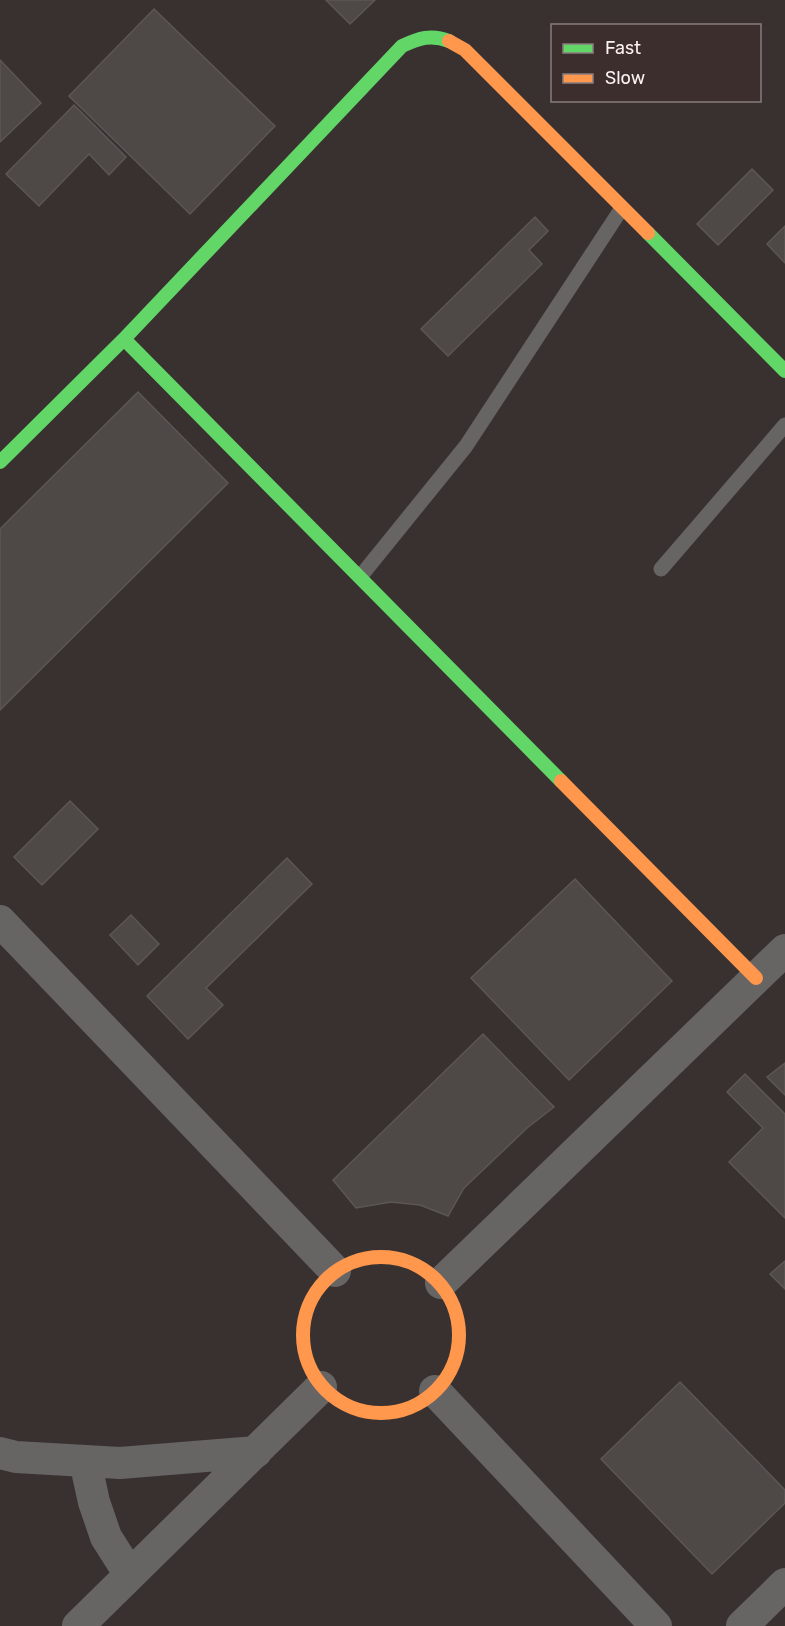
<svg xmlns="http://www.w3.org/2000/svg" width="785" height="1626" viewBox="0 0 785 1626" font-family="Rubik,sans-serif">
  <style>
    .building { fill: #4e4847; stroke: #5c5655; stroke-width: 1.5 }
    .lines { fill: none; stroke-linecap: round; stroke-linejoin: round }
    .lane { stroke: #676464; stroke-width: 15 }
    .street { stroke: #676464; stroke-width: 32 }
    .fast { stroke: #63d668; stroke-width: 14 }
    .slow { stroke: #ff974d; stroke-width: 14 }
  </style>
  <rect width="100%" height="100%" fill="#383130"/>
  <!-- building -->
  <path class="building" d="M326,0H375L350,24Z
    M154,9L275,126L190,214L69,96Z
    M0,60L41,103L0,142Z
    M74,105L126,157L109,175L89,154L39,206L6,174Z
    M752,169L773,190L718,245L697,224Z
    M535,217L548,231L529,250L542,264L448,356L421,329Z
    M785,226V263L767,244Z
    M138,392L228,483L0,710V529Z
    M70,801L98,829L42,885L14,857Z
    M287,858L312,884L206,988L223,1005L188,1039L147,996Z
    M575,879L672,981L569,1080L471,978Z
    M131,915L159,944L138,965L110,935Z
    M483,1034L554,1107L527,1128L464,1188L448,1216L420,1205L391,1202L356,1208L333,1180Z
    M785,1063V1095L767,1077Z
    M745,1074L785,1114V1218L729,1162L763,1128L727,1092Z
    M785,1261V1289L770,1274Z
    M680,1382L785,1490V1503L712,1574L601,1459Z"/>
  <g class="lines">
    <!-- lane -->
    <path class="lane" d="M661,569L785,425
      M360,577L466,446L622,208"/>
    <!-- street -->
    <path class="street" d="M0,921L335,1271
      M441,1283L785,950
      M435,1391L656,1626
      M0,1453L16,1457L120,1463L256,1452
      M85,1461L94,1502L106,1537L130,1575
      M78,1626L321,1387
      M742,1626L785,1584"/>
    <!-- fast -->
    <path class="fast" d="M648,233L785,371
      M124,339L561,781
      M0,462L124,339L402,46C419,38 431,34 449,41"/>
    <!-- slow -->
    <path class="slow" d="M449,41L465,50L648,233
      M561,781L756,978
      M303 1335a78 78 0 1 1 156 0a78 78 0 1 1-156 0Z"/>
  </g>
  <!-- legend -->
  <rect x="551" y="24" width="210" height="78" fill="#3c2e2d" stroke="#897c7c" stroke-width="1.5"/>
  <rect x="563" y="44" width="30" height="9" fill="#63d668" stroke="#897c7c" stroke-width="1.5"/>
  <text x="605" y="54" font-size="18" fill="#fcf2f2">Fast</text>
  <rect x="563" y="74" width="30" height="9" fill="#ff974d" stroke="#897c7c" stroke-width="1.5"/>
  <text x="605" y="84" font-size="18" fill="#fcf2f2">Slow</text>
</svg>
